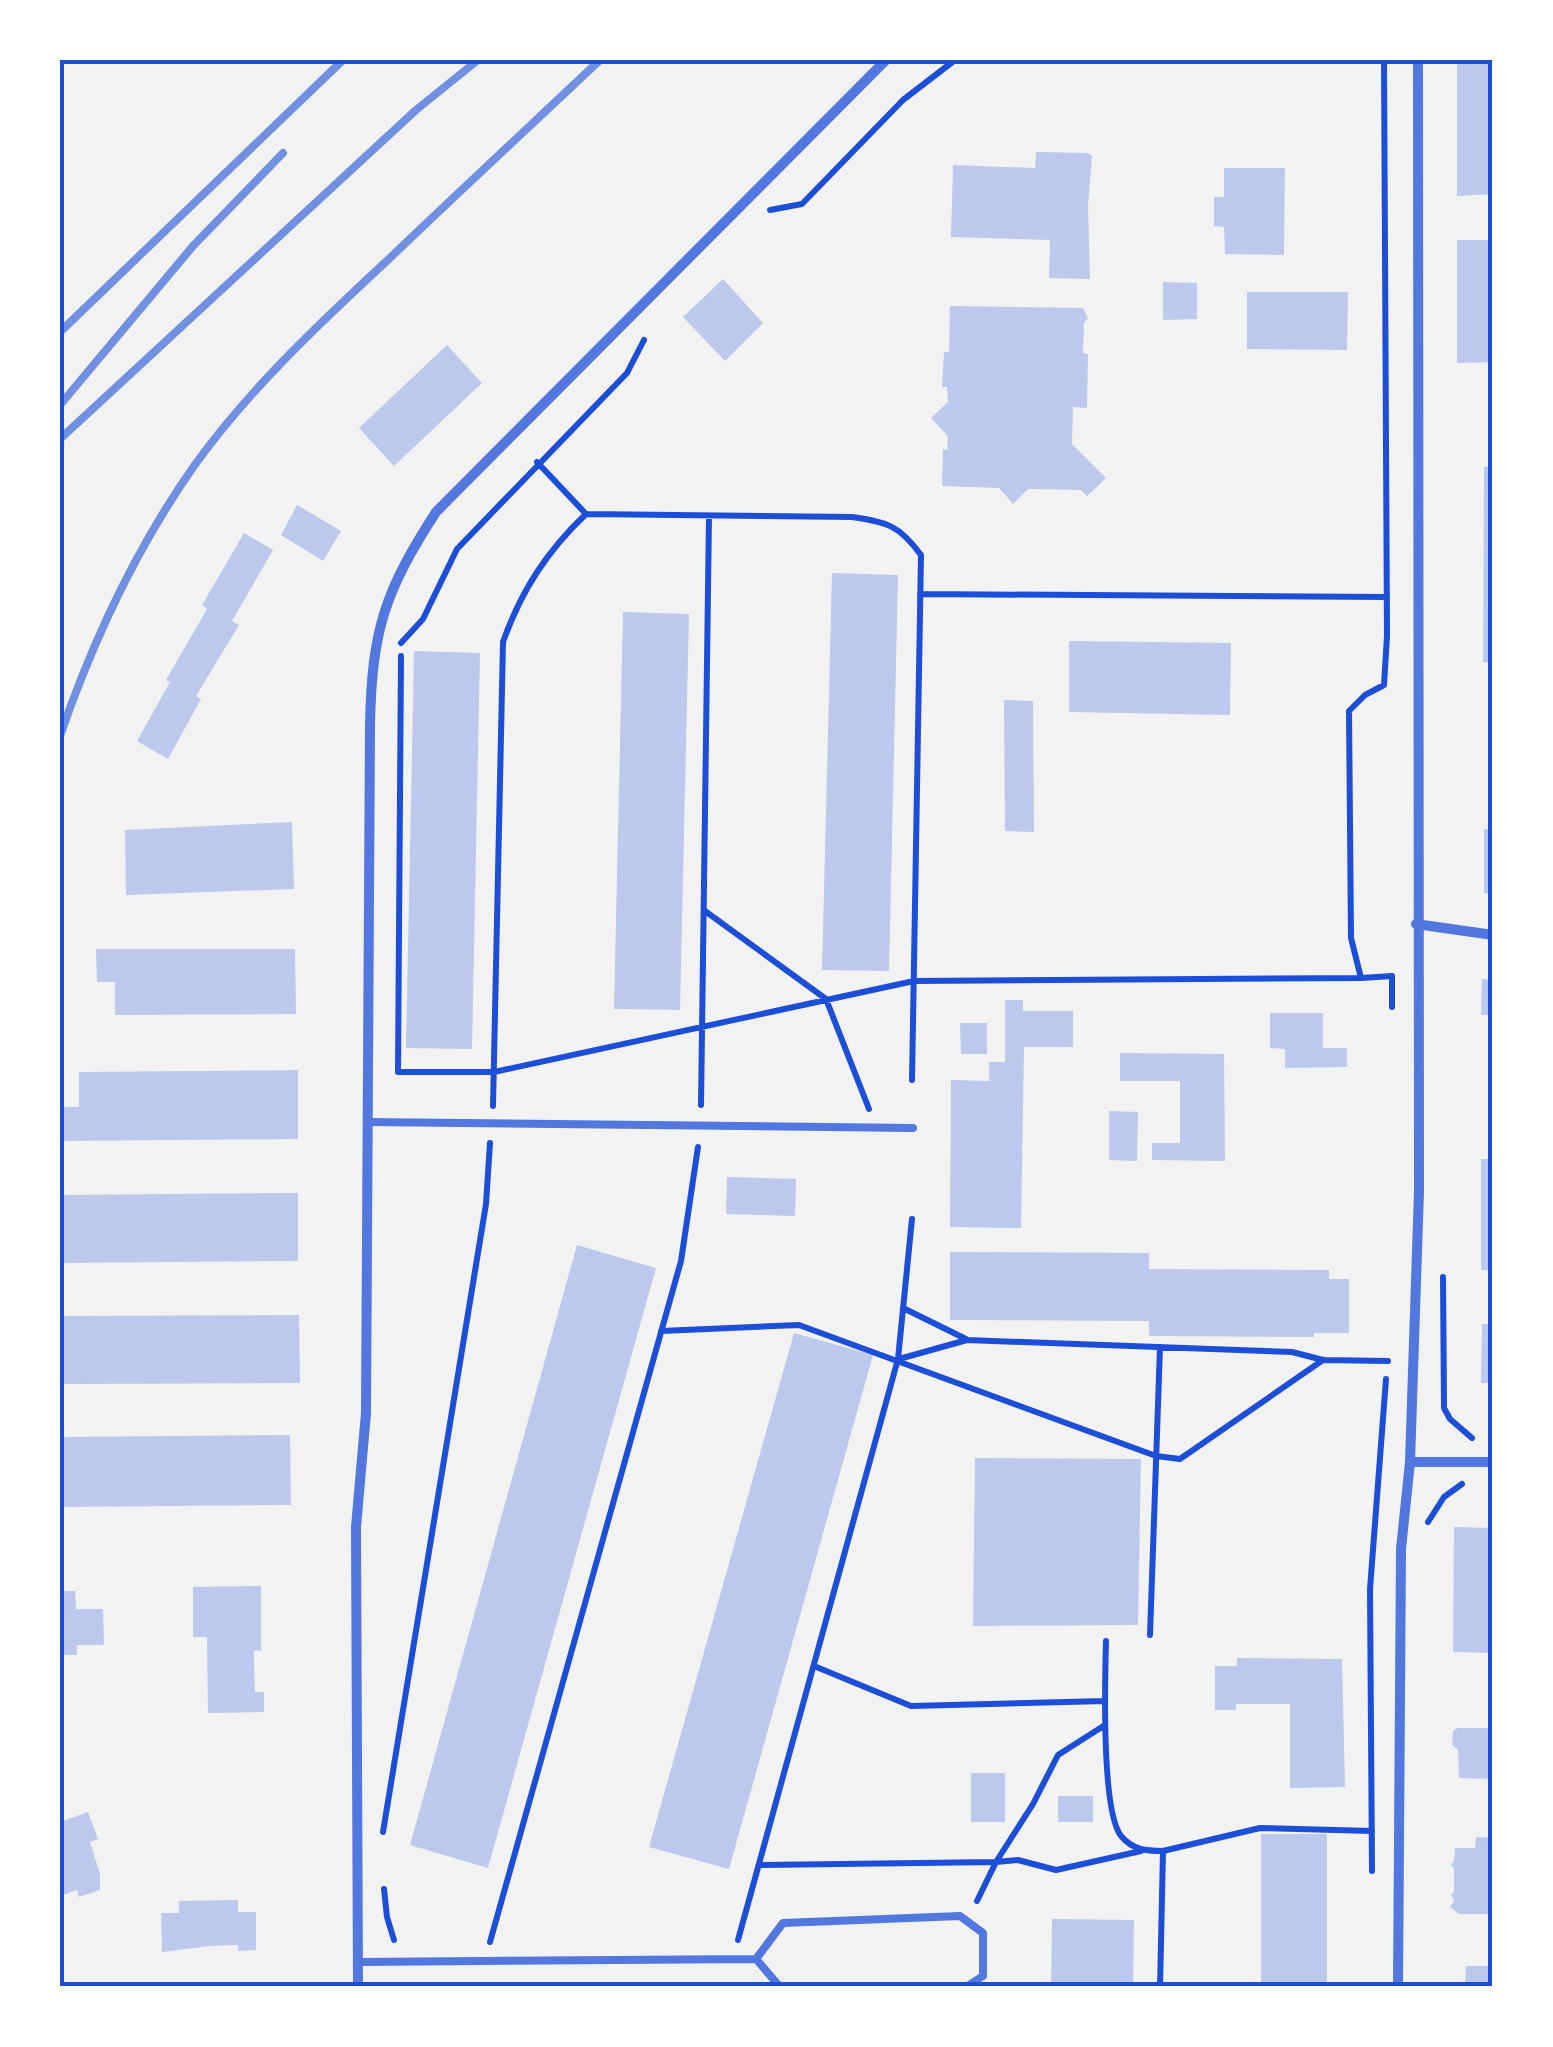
<svg xmlns="http://www.w3.org/2000/svg" width="1553" height="2047" viewBox="0 0 1553 2047" font-family="Montserrat,sans-serif">
  <style>
    .building { fill: #bdc9ec }
    .lines { fill: none; stroke-linecap: round; stroke-linejoin: round }
    .path { stroke: #1d4ed8; stroke-width: 6 }
    .service { stroke: #5277de; stroke-width: 8 }
    .minor { stroke: #5277de; stroke-width: 10 }
    .rail { stroke: #7290e2; stroke-width: 8 }
    .neatline { fill: none; stroke: #1d4ed8; stroke-width: 4 }
  </style>
  <rect width="100%" height="100%" fill="#f2f2f2"/>
  <!-- building -->
  <path class="building" d="M1457,60H1493V194L1457,196Z
    M1036,152L1088,153L1092,156L1088,206L1090,279L1049,278L1050,240L951,237L953,165L1035,168Z
    M1224,168H1285L1284,255L1225,254L1224,227L1214,226V197H1224Z
    M1457,240H1493V362L1457,363Z
    M723,279L763,323L725,361L683,317Z
    M1163,282L1197,283V319L1163,320Z
    M1247,292H1348L1347,350L1247,349Z
    M950,306L1083,308L1088,318L1084,323L1083,353L1088,354L1087,408L1073,407L1072,444L1106,478L1087,496L1081,490L1028,489L1013,504L999,488L942,486L943,449L947,450L948,436L931,418L948,402L947,387H942L944,352H949Z
    M447,345L482,383L394,466L359,428Z
    M1484,467H1493V663L1483,662Z
    M297,505L341,531L323,561L281,535Z
    M244,533L273,550L232,621L239,625L196,696L201,699L168,759L137,741L170,682L166,680L207,609L202,605Z
    M832,573L898,575L889,971L822,970Z
    M623,612L689,614L680,1010L614,1009Z
    M1069,641L1231,643L1230,715L1069,712Z
    M414,651L480,653L472,1049L406,1048Z
    M1004,700L1033,701L1034,832L1005,831Z
    M292,822L294,889L126,895L125,830Z
    M1484,829H1493V893H1484Z
    M96,949H295L296,1014L115,1015V982H97Z
    M1482,979L1493,980V1015H1481Z
    M1005,1000H1023V1011H1073V1047H1024L1021,1228L950,1227L951,1080L989,1081V1062H1005Z
    M1270,1013H1323V1048H1347V1067L1285,1068V1049L1270,1048Z
    M960,1023H987V1054H961Z
    M1120,1053L1224,1054L1225,1161L1152,1160V1143H1180V1081H1120Z
    M298,1070V1139L64,1141V1107H79V1072Z
    M1109,1111L1138,1112L1137,1161L1109,1160Z
    M1481,1159H1493V1270H1481Z
    M727,1177L796,1179L795,1216L726,1214Z
    M298,1193V1261L60,1263V1195Z
    M577,1245L656,1268L488,1868L410,1845Z
    M950,1252L1149,1253V1269L1329,1270V1279H1349V1333H1314V1337L1149,1336V1321L950,1320Z
    M299,1315L300,1383L60,1384V1316Z
    M1482,1324H1493V1383H1481Z
    M794,1333L873,1355L729,1869L649,1847Z
    M290,1435L291,1505L60,1507V1437Z
    M975,1458L1141,1459L1138,1625L973,1626Z
    M1454,1527L1493,1528V1653L1453,1652Z
    M261,1586V1651L254,1650V1665L255,1692H264V1712L208,1713L207,1637H193V1587Z
    M60,1591H75L76,1609H103L104,1645H77V1655H60Z
    M1237,1658L1342,1659L1345,1787L1290,1788V1704H1236V1710H1215V1666H1237Z
    M1457,1728H1493V1779L1459,1778L1458,1750L1452,1745L1453,1731Z
    M971,1773H1005V1822H971Z
    M1058,1796H1093V1822H1058Z
    M88,1812L98,1839L90,1842L100,1874V1890L79,1897L77,1890L60,1896V1822Z
    M1261,1834H1327V1987H1261Z
    M1476,1837L1493,1838V1914H1459L1450,1907L1454,1901L1451,1895L1454,1892V1868L1451,1865L1454,1861L1455,1848H1475Z
    M238,1900V1912H256V1950L238,1951V1945L210,1946L162,1952L161,1913H179V1901Z
    M1052,1919L1134,1920L1133,1987H1051Z
    M1466,1966H1493V1987H1465Z"/>
  <g class="lines">
    <!-- path -->
    <path class="path" d="M1384,60L1387,636L1384,685L1365,695L1349,711L1351,938L1361,978L1392,976V1007
      M770,210L802,204L903,100L955,60
      M537,462L586,514L852,517C887,522 899,525 921,555L912,1080
      M920,594L1387,597
      M401,643L423,619L457,549L627,373L644,340
      M401,656L398,1072H494L914,981L1361,978
      M705,911L826,999L869,1109
      M701,1105L709,516
      M493,1106L503,642C521,591 547,551 586,514
      M1443,1277L1444,1408L1450,1419L1472,1438
      M903,1308L966,1339
      M661,1331L799,1325L1156,1456L1180,1459L1323,1360
      M899,1359L967,1340L1292,1352L1323,1360L1388,1361
      M1428,1522L1444,1497L1462,1484
      M1150,1635L1160,1347
      M1106,1641C1105,1678 1101,1810 1121,1836C1133,1850 1146,1851 1163,1851L1160,1987
      M814,1666L911,1706L1105,1701
      M383,1832L486,1204L490,1143
      M1163,1851L1260,1828L1372,1831
      M759,1865L996,1862L1033,1804L1058,1755L1105,1725
      M1372,1871L1370,1589L1386,1379
      M384,1889L387,1917L394,1940
      M977,1901L996,1862L1018,1860L1056,1870L1141,1851
      M738,1940L898,1359L912,1219
      M490,1942L681,1261L698,1147"/>
    <!-- service -->
    <path class="service" d="M367,1122L913,1128
      M756,1959L783,1923L960,1916L983,1933V1976L966,1987
      M358,1962L756,1959L780,1987"/>
    <!-- minor -->
    <path class="minor" d="M1416,924L1493,935
      M1410,1462H1493
      M358,1987L356,1527L366,1413L370,724C372,629 385,591 436,512L886,60
      M1398,1987L1401,1549L1410,1462L1419,1191L1418,60"/>
    <!-- rail -->
    <path class="rail" d="M60,332L343,60
      M60,405L193,246L283,153
      M60,439L416,110L478,60
      M60,736C93,640 135,550 194,466C250,388 321,322 391,257C460,191 530,126 600,60"/>
  </g>
  <!-- border -->
  <rect width="1553" height="2047" fill="none" stroke="#ffffff" stroke-width="125"/>
  <rect x="62" y="62" width="1428" height="1922" class="neatline"/>
</svg>
